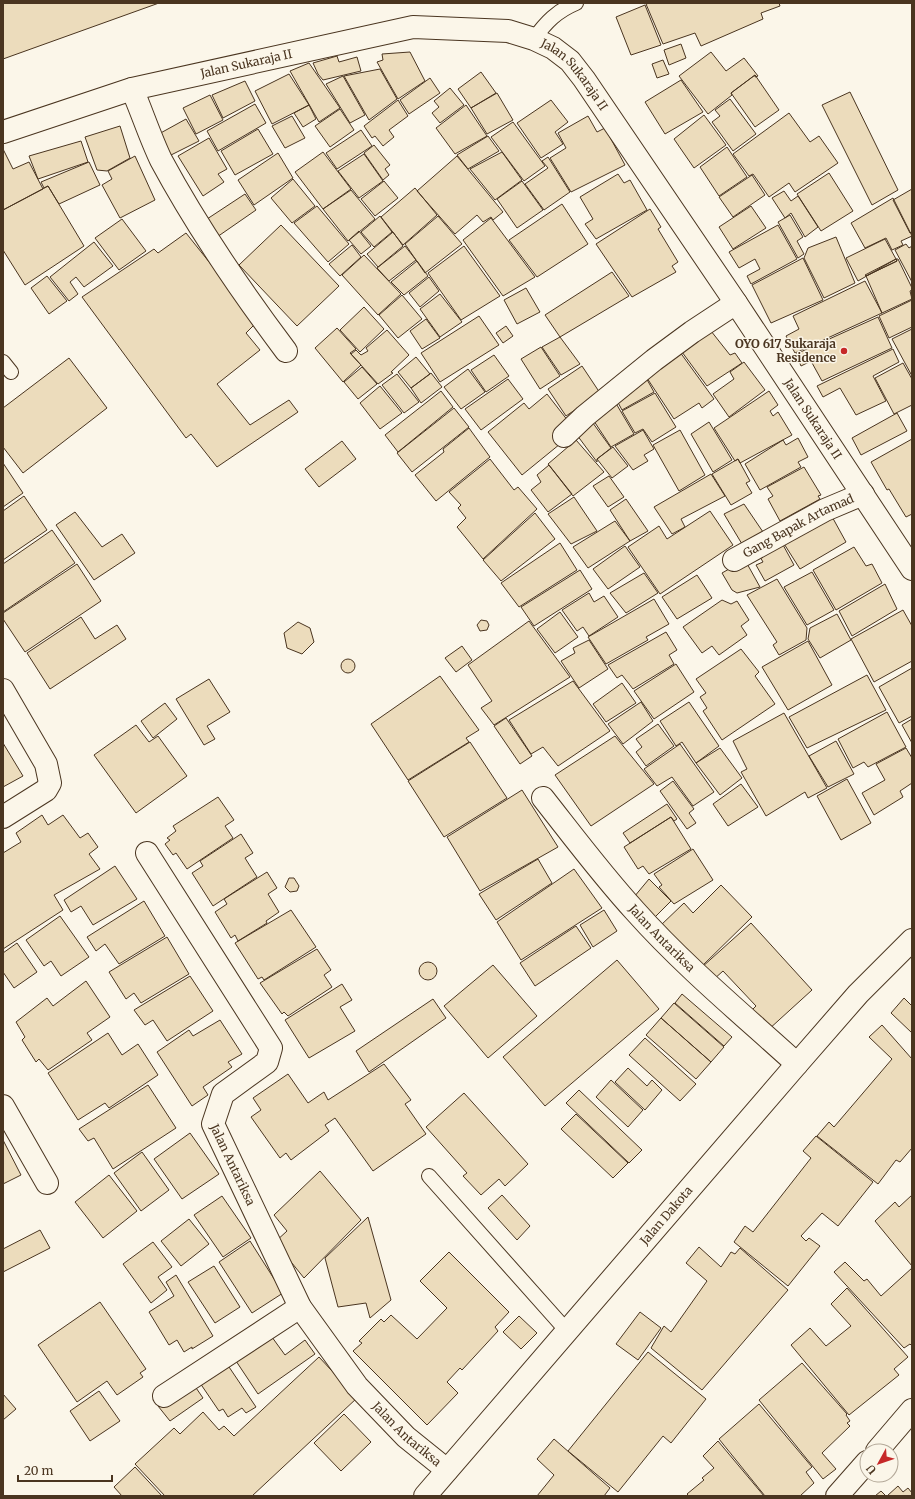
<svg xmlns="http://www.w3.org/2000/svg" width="915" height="1499" viewBox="0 0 915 1499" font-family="Merriweather,serif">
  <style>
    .building { fill: #ecdcbc; stroke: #4a3520 }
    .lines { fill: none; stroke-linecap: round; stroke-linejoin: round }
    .service-casing { stroke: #4a3520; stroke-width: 16 }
    .minor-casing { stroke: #4a3520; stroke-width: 24 }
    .secondary-casing { stroke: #4a3520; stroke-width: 24 }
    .service { stroke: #fbf6e9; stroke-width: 14 }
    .minor { stroke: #fbf6e9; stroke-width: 22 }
    .secondary { stroke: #fbf6e9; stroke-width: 22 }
    .poi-dot { fill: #c62828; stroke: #fbf6e9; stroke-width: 1.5 }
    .labels { text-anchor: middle; stroke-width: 3; stroke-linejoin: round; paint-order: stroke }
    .street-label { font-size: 12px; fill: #4a3520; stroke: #fbf6e9 }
    .poi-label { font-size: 12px; font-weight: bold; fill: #4a3520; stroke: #fbf6e9; text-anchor: end }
  </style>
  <rect width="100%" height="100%" fill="#fbf6e9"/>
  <!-- building -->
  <path class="building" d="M3,3H159L3,59Z
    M650,3H779L780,6L761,13L763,19L701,46L695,33L663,44L646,4Z
    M645,5L661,45L631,55L616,17Z
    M681,44L686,58L669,65L664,50Z
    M410,52L425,81L398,99L377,62L383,60L382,54Z
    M711,52L726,71L744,58L758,76L755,77V75L731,93L732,95L708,114L679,76Z
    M337,56L339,62L357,57L361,71L323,80L318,74L313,63Z
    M663,60L669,74L657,78L652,64Z
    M309,63L340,108L319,122L290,71Z
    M380,69L397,99L369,120L344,76Z
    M481,72L496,93L471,108L458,89Z
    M289,74L309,105L272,124L255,91Z
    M755,75L779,110L755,127L731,93Z
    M343,76L365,115L350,123L326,84Z
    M430,78L440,93L409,114L400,100Z
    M681,80L703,112L665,134L645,102Z
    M245,81L255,101L223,118L212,95Z
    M450,88L464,105L440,123L432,113L439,107L434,101Z
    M850,92L898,190L872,205L822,105Z
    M497,93L513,120L487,134L471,108Z
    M210,95L223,120L196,134L183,108Z
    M730,99L756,134L733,151L712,122L720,116L715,110Z
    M398,100L408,116L389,130L394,137L383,146L375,136L372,138L364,126Z
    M551,100L568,122L555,132L563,144L541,158L517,123Z
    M255,104L266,123L218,151L207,131Z
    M309,105L316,119L303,127L294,113Z
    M466,105L487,136L455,154L436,128Z
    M340,109L354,130L330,147L315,126Z
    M789,113L810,142L819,136L838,163L795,192L789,183L769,197L753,174L749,176L733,154Z
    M704,115L726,145L694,168L674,139Z
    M292,116L305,138L285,148L272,126Z
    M588,116L597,132L605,128L625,165L571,192L550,158L566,148L558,133Z
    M186,119L199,141L169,156L157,135Z
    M513,122L545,166L524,181L491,137Z
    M120,126L130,158L107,171L97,170L85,137Z
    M258,129L273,154L235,175L221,151Z
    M361,130L372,146L337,169L326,153Z
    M488,136L499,151L468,169L457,155Z
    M209,138L227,169L218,174L224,182L203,196L178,156Z
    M81,141L88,162L38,179L29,156Z
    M374,145L390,165L385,169L389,175L383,180L364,153Z
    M727,147L747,177L719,196L700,167Z
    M3,149L13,169L29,162L43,189L3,210Z
    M323,152L351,189L323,209L295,172Z
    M502,152L522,180L495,200L470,169Z
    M278,153L293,178L254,205L238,180Z
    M364,154L383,181L359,198L338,171Z
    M135,156L155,200L120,218L102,185L112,179L108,171Z
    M457,156L503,212L493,220L491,217L483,222L477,215L455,234L417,191Z
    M548,157L570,192L544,210L525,184L548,168L542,161Z
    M89,162L100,185L59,204L48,186L44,188L41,182Z
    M829,173L853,211L821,231L797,194Z
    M618,174L624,183L630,180L647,210L596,239L585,224L593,219L580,197Z
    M752,175L765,195L733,217L719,197Z
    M293,179L315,206L292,223L271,198Z
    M384,181L398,198L375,216L361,199Z
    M522,181L543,210L517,228L497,199Z
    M48,186L84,246L25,285L3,250V210Z
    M415,188L437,215L403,245L381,217Z
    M912,189V231L910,233L893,200Z
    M351,190L375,219L348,241L323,209Z
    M784,191L791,201L798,196L818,227L805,237L791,213L785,218L772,198Z
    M245,194L256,210L217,237L204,221Z
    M893,198L912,236L901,241L903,245L892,250L886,238L865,248L851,223Z
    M562,204L588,244L537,277L509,240Z
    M317,206L349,244L328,262L294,223Z
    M751,206L766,228L733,249L719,227Z
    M650,209L661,227L658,229L678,262L672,266L676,272L632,297L596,244Z
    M790,215L803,237L797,241L804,254L798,258L778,222Z
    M380,216L392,232L374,247L361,232Z
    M438,216L462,244L425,273L405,244Z
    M491,218L535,277L503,296L463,240Z
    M122,219L146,251L119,270L95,238Z
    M281,225L339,286L297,326L239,265Z
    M778,225L797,259L751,284L747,276L760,269L755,259L739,268L729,252Z
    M359,231L371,246L361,254L349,240Z
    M393,232L403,246L378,267L367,254Z
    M186,233L257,322L246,333L260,350L217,384L250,425L289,400L298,412L217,467L191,434L186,438L82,297L154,249L158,253Z
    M836,237L855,283L824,298L804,258L808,248Z
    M885,239L896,259L858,281L846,258Z
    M94,242L113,266L84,287L76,277L70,282L78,294L69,301L50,277Z
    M906,244L909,248L912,246V282L895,250Z
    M352,245L361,257L340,276L329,264Z
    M405,246L416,260L389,281L377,268Z
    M464,246L500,296L461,320L428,273Z
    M364,255L401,294L378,315L342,275Z
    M803,258L823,300L771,323L752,285Z
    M896,259H898L912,288V290L910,291L912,299L882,313L866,276L897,261Z
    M896,259L897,261L866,276L865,275Z
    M417,261L428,276L404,295L391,282Z
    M612,272L629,296L560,337L545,315Z
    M47,276L67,301L49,314L31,288Z
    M429,277L439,291L420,307L409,293Z
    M865,281L882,313L795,353L786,336L799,329L793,316Z
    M526,288L540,312L517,324L504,300Z
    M440,294L462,322L440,337L420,309Z
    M402,295L422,319L398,338L379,315Z
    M912,300V327L889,338L879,316Z
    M364,307L384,329L360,352L340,330Z
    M479,316L499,345L440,382L421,353Z
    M878,317L892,348L822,381L811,361L801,366L796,354Z
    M426,319L440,338L422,349L410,331Z
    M506,326L513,336L503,343L496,333Z
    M337,328L356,349L350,353L361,365L343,382L315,348Z
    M912,329V376L892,339Z
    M387,330L409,355L391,372L393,373L378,384L351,354L356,350L361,355L368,351L366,348Z
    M711,331L730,355L735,353L742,363L707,386L682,352Z
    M560,337L580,364L561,375L542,347Z
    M541,347L560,376L540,389L521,359Z
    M677,348L714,399L702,408L699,403L674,419L643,372Z
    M893,349L899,362L873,376L886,401L856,415L840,388L823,397L817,386Z
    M494,355L509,376L486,392L471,370Z
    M416,357L430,374L411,388L398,372Z
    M69,358L107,408L23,473L3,447V408Z
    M744,362L765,390L729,417L713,394L734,379L730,372Z
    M903,363L912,379V405L894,414L875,378Z
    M582,366L600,393L566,416L548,389Z
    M362,367L377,384L358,399L344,382Z
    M468,369L485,392L461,409L444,387Z
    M431,373L442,387L421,403L411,388Z
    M397,374L419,402L404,413L382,385Z
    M645,376L654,392L622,410L614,395Z
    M508,379L523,399L481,430L465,409Z
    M380,386L402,413L380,429L360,403Z
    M441,391L453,407L398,452L385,435Z
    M769,391L778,405L770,411L773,416L778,412L792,435L740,463L738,459L735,461L714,428Z
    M655,393L676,427L652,442L643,429L635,433L622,411Z
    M547,394L572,426L560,444L522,475L488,432L524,403L529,409Z
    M614,400L634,434L611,447L590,415Z
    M454,408L469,427L412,472L397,453Z
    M897,413L907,431L861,455L852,438Z
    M590,419L611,448L597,459V462L574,431Z
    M709,422L732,460L713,472L691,434Z
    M469,428L490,457L436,501L415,475L444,452L443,449Z
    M643,430L654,449L644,455L648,461L633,470L615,446Z
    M680,430L705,475L679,491L653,445Z
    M798,438L808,457L798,462L801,467L760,490L745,464L783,440L786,445Z
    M912,439V514L906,517L889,489L887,490L871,462Z
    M576,440L604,472L573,496L548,464Z
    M342,441L356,459L319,487L305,469Z
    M613,447L628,466L612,478L597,459Z
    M490,459L514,490L518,487L537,509L483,559L457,527L466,518L458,508L461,505L449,492Z
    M738,459L750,481L746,483L752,493L731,505L712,474Z
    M3,463L23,493L3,507Z
    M549,465L572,494L548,512L531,490L541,482L537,475Z
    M804,467L821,495L818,496L820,499L780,521L768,499L773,496L767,487Z
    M711,474L725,496L681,519L685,527L672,534L654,507Z
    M609,476L624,497L608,507L593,486Z
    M24,496L47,530L3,560V511Z
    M574,497L597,531L571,544L548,514Z
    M626,499L648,531L630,541L610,510Z
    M744,504L763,532L742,544L724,514Z
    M710,511L733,545L660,594L628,547L659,526L667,539Z
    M75,512L102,547L122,534L135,553L94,580L56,525Z
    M535,513L555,539L501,581L483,560Z
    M830,513L846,542L800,569L781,539Z
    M615,521L630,541L588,568L573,547Z
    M52,530L75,563L3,612V564Z
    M560,543L577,570L519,607L501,583Z
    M782,543L794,565L765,581L756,565L763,562L759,555Z
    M625,546L640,567L608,589L593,569Z
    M854,547L866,566L872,564L882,583L836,610L813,570Z
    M745,560L760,587L737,593L732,590L722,573Z
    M77,564L101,601L25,652L3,619V613Z
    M580,570L592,589L534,626L521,607Z
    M812,572L834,610L807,625L784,587Z
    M644,573L658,593L626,613L610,593Z
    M697,575L712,598L677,619L662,597Z
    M777,579L807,628L806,640L779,655L773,645L777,642L747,595Z
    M885,584L897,609L852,636L839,611Z
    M589,593L594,602L604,596L618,617L589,636L583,627L577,631L562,610Z
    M654,599L669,624L646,637L648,640L606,664L588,637Z
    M722,600L731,604L737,601L749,620L741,626L747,635L719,655L712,646L702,653L683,627Z
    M903,610L912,626V661L874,682L851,639Z
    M560,612L578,637L555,653L537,629Z
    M837,614L851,640L820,658L808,639L810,628Z
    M81,617L95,639L117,625L126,639L50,689L27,653Z
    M481,620L487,621L489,625L487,630L480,631L477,625Z
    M529,621L570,677L494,725L481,708L492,701L468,665Z
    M298,622L310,628L314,642L302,654L287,648L284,633Z
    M666,632L677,650L669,655L674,664L633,689L622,675L617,678L608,665Z
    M589,640L608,669L579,688L561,661L575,653L573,648Z
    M808,641L832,685L788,710L762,667Z
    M462,646L472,660L456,672L445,658Z
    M741,649L759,672L755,676L775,704L722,740L703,711L707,708L700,697L706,693L696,679Z
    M341 666a7 7 0 1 1 14 0a7 7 0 1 1-14 0Z
    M676,664L694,692L654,719L634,691Z
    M912,668V716L899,723L879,687Z
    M867,675L886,710L807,748L789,717Z
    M440,676L479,730L466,738L469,742L408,780L371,724Z
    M209,679L230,712L207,726L215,739L204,745L176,699Z
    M573,681L610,731L558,766L543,747L531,754L509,720Z
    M622,683L636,703L606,722L593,704Z
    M641,702L653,721L623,744L608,724Z
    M689,702L719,746L696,763L682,742L676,746L660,721Z
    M165,703L177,719L153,738L141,721Z
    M887,712L906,747L868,767L864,762L853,768L838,739Z
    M784,713L827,788L808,798L805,792L766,816L741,772L747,769L733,741Z
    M506,718L532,756L520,764L494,726Z
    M912,719V743L902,725Z
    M658,724L674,746L646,766L636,752L642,747L636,739Z
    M136,725L149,742L158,736L187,776L136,813L94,755Z
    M615,736L654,784L591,826L555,775Z
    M836,741L854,774L828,787L809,756Z
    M470,742L507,798L444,837L408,781Z
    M3,743L23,776L3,787Z
    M680,744L714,792L693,806L672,777L657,786L644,769Z
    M720,748L742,778L720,795L696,763Z
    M906,748L912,758V783L900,791L903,797L874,815L862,793L885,780L876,764Z
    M847,779L871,823L841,840L817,796Z
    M673,781L694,809L689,813L696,823L687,829L660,791Z
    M741,784L758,807L728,826L713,804Z
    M522,790L558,847L480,891L447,837Z
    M218,797L234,820L225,826L233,838L187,869L176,853L173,855L165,844L170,840L167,838L176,831L173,826Z
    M667,804L677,819L674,821L671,817L630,843L623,833Z
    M42,815L48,825L63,815L80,838L88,833L98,847L89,854L100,869L54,895L63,910L3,949V853L21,842L16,833Z
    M671,817L691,849L649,874L643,866L638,869L624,847Z
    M241,834L253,853L245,858L257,877L213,906L192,873L203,866L200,861Z
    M693,849L713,880L674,904L659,887L662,885L654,874Z
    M538,859L552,883L496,920L479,894Z
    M115,866L137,899L93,925L81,906L71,912L64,900Z
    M574,869L602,908L521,960L497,922Z
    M267,872L277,888L268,894L279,912L266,921L267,923L238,941L235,935L231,938L215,912L227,904L224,899Z
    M289,878H294L299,886L297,891L290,892L285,887Z
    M649,879L671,901L649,923L629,903Z
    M721,885L752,917L700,968L660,926L684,903L693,913Z
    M144,901L165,936L119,964L105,944L96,951L87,937Z
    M291,910L316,947L264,980L262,977L258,979L235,943Z
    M604,910L617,931L593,947L580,925Z
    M60,916L89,957L61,976L51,961L44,966L26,940Z
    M751,923L812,990L768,1030L751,1011L756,1006L723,971L713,980L701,968Z
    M576,926L591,948L535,986L520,963Z
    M167,937L189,974L141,1003L134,993L126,999L109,972Z
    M17,943L37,972L14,988L3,972V953Z
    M317,949L331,970L324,975L332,987L288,1016L284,1012L282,1014L260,983Z
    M617,960L659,1009L545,1106L503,1057Z
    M419 971a9 9 0 1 1 18 0a9 9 0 1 1-18 0Z
    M493,965L537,1016L488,1058L444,1006Z
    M190,976L213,1011L167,1041L153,1020L145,1025L134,1010Z
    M86,981L110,1017L87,1033L92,1040L48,1070L39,1059L36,1062L22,1040L25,1037L16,1022L47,998L53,1006Z
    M342,984L352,1000L340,1007L355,1031L309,1058L285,1020Z
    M682,994L732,1037L724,1046L675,1003Z
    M904,998L912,1006V1033L891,1013Z
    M433,999L446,1018L369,1072L356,1051Z
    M674,1003L724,1047L711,1062L661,1018Z
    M661,1018L711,1062L696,1079L646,1035Z
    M220,1020L242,1054L228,1062L232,1067L203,1087L208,1095L192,1106L157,1052L189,1030L193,1036Z
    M882,1025L912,1059V1148L900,1162L896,1160L878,1184L817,1136L829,1122L834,1127L892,1059L869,1037Z
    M108,1033L122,1055L138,1044L158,1075L109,1108L105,1103L78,1120L48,1073Z
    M645,1038L696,1084L680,1101L629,1055Z
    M384,1064L411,1100L405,1104L426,1134L373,1171L335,1118L325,1125L329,1131L291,1160L286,1153L280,1158L251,1117L261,1110L253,1098L288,1074L308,1103L324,1092L328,1100Z
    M628,1068L647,1086L652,1080L662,1090L645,1110L615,1082Z
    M611,1080L643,1110L628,1127L596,1097Z
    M148,1085L176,1128L113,1169L94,1138L88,1141L79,1129Z
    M579,1090L642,1150L629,1163L566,1103Z
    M464,1093L528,1164L505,1186L499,1179L481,1195L463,1176L467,1173L426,1127Z
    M576,1114L628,1163L613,1178L561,1129Z
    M190,1133L219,1174L182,1199L154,1159Z
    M816,1136L873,1182L838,1226L822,1213L801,1236L806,1241L809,1238L820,1246L788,1286L734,1242L745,1226L753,1232L811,1158L803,1151Z
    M3,1140L21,1175L3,1184Z
    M142,1152L169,1190L141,1211L114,1173Z
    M320,1171L361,1220L304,1278L275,1242L287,1231L274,1215Z
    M109,1175L137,1211L103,1238L75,1202Z
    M502,1195L530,1226L517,1240L488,1208Z
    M912,1195V1266L875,1221L895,1202L899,1207Z
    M222,1196L251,1238L223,1257L194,1215Z
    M368,1217L391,1300L370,1318L366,1303L338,1307L325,1258Z
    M189,1219L209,1244L181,1266L161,1241Z
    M40,1230L50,1248L3,1272V1249Z
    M250,1241L283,1293L252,1313L219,1262Z
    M153,1242L172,1267L158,1277L167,1290L151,1303L123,1264Z
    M699,1247L721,1267L731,1252L735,1254L740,1248L788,1290L702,1390L651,1348L664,1326L671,1332L707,1281L686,1263Z
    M449,1252L509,1312L495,1327L498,1331L462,1370L460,1368L447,1382L458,1393L427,1425L353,1351L362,1343L359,1341L381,1319L384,1322L391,1315L417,1339L447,1308L420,1281Z
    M845,1262L864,1281L867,1279L881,1296L912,1268V1346L910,1344L904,1348L834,1272Z
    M214,1266L240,1307L215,1323L188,1282Z
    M176,1275L213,1336L192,1349V1347L184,1352L177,1340L169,1345L149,1312L174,1296L166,1282Z
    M847,1288L908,1357L894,1369L899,1375L849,1415L791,1345L810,1328L826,1346L851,1326L831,1304Z
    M100,1302L146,1369L140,1373L143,1377L117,1395L107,1381L77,1402L38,1345Z
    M640,1312L661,1328L638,1360L616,1344Z
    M519,1316L537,1333L521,1349L503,1332Z
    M269,1333L285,1355L305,1340L315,1354L258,1394L234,1358Z
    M648,1352L706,1399L671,1443L663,1436L618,1492L568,1451Z
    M319,1357L357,1398L252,1496H165L135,1464L174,1428L180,1434L203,1412L219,1430L224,1426L234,1436Z
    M225,1361L256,1407L246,1413L242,1408L228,1417L223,1409L219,1411L200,1383Z
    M802,1363L847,1414L846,1415L850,1421L847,1423L850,1426L822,1453L836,1469L823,1479L759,1400Z
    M192,1382L203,1398L170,1421L158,1406Z
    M99,1391L120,1421L90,1441L70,1411Z
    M3,1394L16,1409L3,1420Z
    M759,1404L812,1467L806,1472L814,1483L800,1496H765L719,1439Z
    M344,1414L371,1442L341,1471L314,1443Z
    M554,1439L610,1488L604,1496H537L554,1475L537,1459Z
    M718,1441L764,1496H689L687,1494L704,1480L702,1478L714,1468L703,1456Z
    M135,1467L162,1496H122L114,1487Z
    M898,1486L903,1492L908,1488L912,1493V1496H887Z
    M881,1491L886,1496H875Z"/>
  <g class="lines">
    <defs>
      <path id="service" d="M534,39C546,22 557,11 576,3
        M3,362L11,372
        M429,1176L567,1331"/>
      <g id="minor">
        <path d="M132,89C142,112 150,137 161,160C197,227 241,291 286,351"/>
        <path d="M564,436L585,416L654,360L692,332L736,303"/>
        <path id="s1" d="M734,560L825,510L863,494"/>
        <path d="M3,690L46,764L50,783L46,790L3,817"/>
        <path id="s2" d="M543,798C573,836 602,875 635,911C684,966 742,1014 797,1064"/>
        <path id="s3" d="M147,853L271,1048L267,1062L223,1094L213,1124L300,1307L357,1386L406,1437L447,1470"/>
        <path d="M3,1106L47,1183"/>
        <path d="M164,1396L300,1307"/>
        <path d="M877,1451L912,1410"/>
        <path d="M837,1496L867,1462"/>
      </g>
      <g id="secondary">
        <path id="s4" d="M3,132L132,89L413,27L508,31L534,39L553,48L570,61L584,79L736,303L912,569"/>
        <path id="s5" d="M425,1496L797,1064L858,994L912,940"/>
      </g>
    </defs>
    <!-- service casing -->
    <use href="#service" class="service-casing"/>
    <!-- minor casing -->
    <use href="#minor" class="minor-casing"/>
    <!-- secondary casing -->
    <use href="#secondary" class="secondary-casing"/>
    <!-- service -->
    <use href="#service" class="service"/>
    <!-- minor -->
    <use href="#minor" class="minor"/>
    <!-- secondary -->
    <use href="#secondary" class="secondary"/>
  </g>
  <!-- markers -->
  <circle class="poi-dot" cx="844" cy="351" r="4"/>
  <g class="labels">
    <!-- street labels -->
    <g class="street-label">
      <text dy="4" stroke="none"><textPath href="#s4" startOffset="253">Jalan Sukaraja II</textPath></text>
      <text dy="4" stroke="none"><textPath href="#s4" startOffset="601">Jalan Sukaraja II</textPath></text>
      <text dy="4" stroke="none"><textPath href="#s4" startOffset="1021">Jalan Sukaraja II</textPath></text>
      <text dy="4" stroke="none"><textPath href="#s1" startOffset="73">Gang Bapak Artamad</textPath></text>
      <text dy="4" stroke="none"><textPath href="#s2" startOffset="184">Jalan Antariksa</textPath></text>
      <text dy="4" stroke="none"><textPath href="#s3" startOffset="377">Jalan Antariksa</textPath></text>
      <text dy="4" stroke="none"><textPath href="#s5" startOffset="370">Jalan Dakota</textPath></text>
      <text dy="4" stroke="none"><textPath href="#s3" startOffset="701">Jalan Antariksa</textPath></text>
    </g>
    <!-- poi labels -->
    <g class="poi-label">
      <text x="836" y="348">OYO 617 Sukaraja<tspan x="836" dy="14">Residence</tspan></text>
    </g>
  </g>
  <!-- border -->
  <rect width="915" height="1499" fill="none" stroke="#4a3520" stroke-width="8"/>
  <!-- north arrow -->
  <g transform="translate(879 1463) rotate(230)"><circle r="19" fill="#fbf6e9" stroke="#b4a999"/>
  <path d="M0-3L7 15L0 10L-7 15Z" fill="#c62828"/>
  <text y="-6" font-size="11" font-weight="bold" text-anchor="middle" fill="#4a3520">U</text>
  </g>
  <!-- scale -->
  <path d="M18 1475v6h94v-6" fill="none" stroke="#4a3520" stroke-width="2"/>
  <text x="24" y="1475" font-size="12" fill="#4a3520" stroke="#fbf6e9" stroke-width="3" paint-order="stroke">20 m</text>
</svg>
